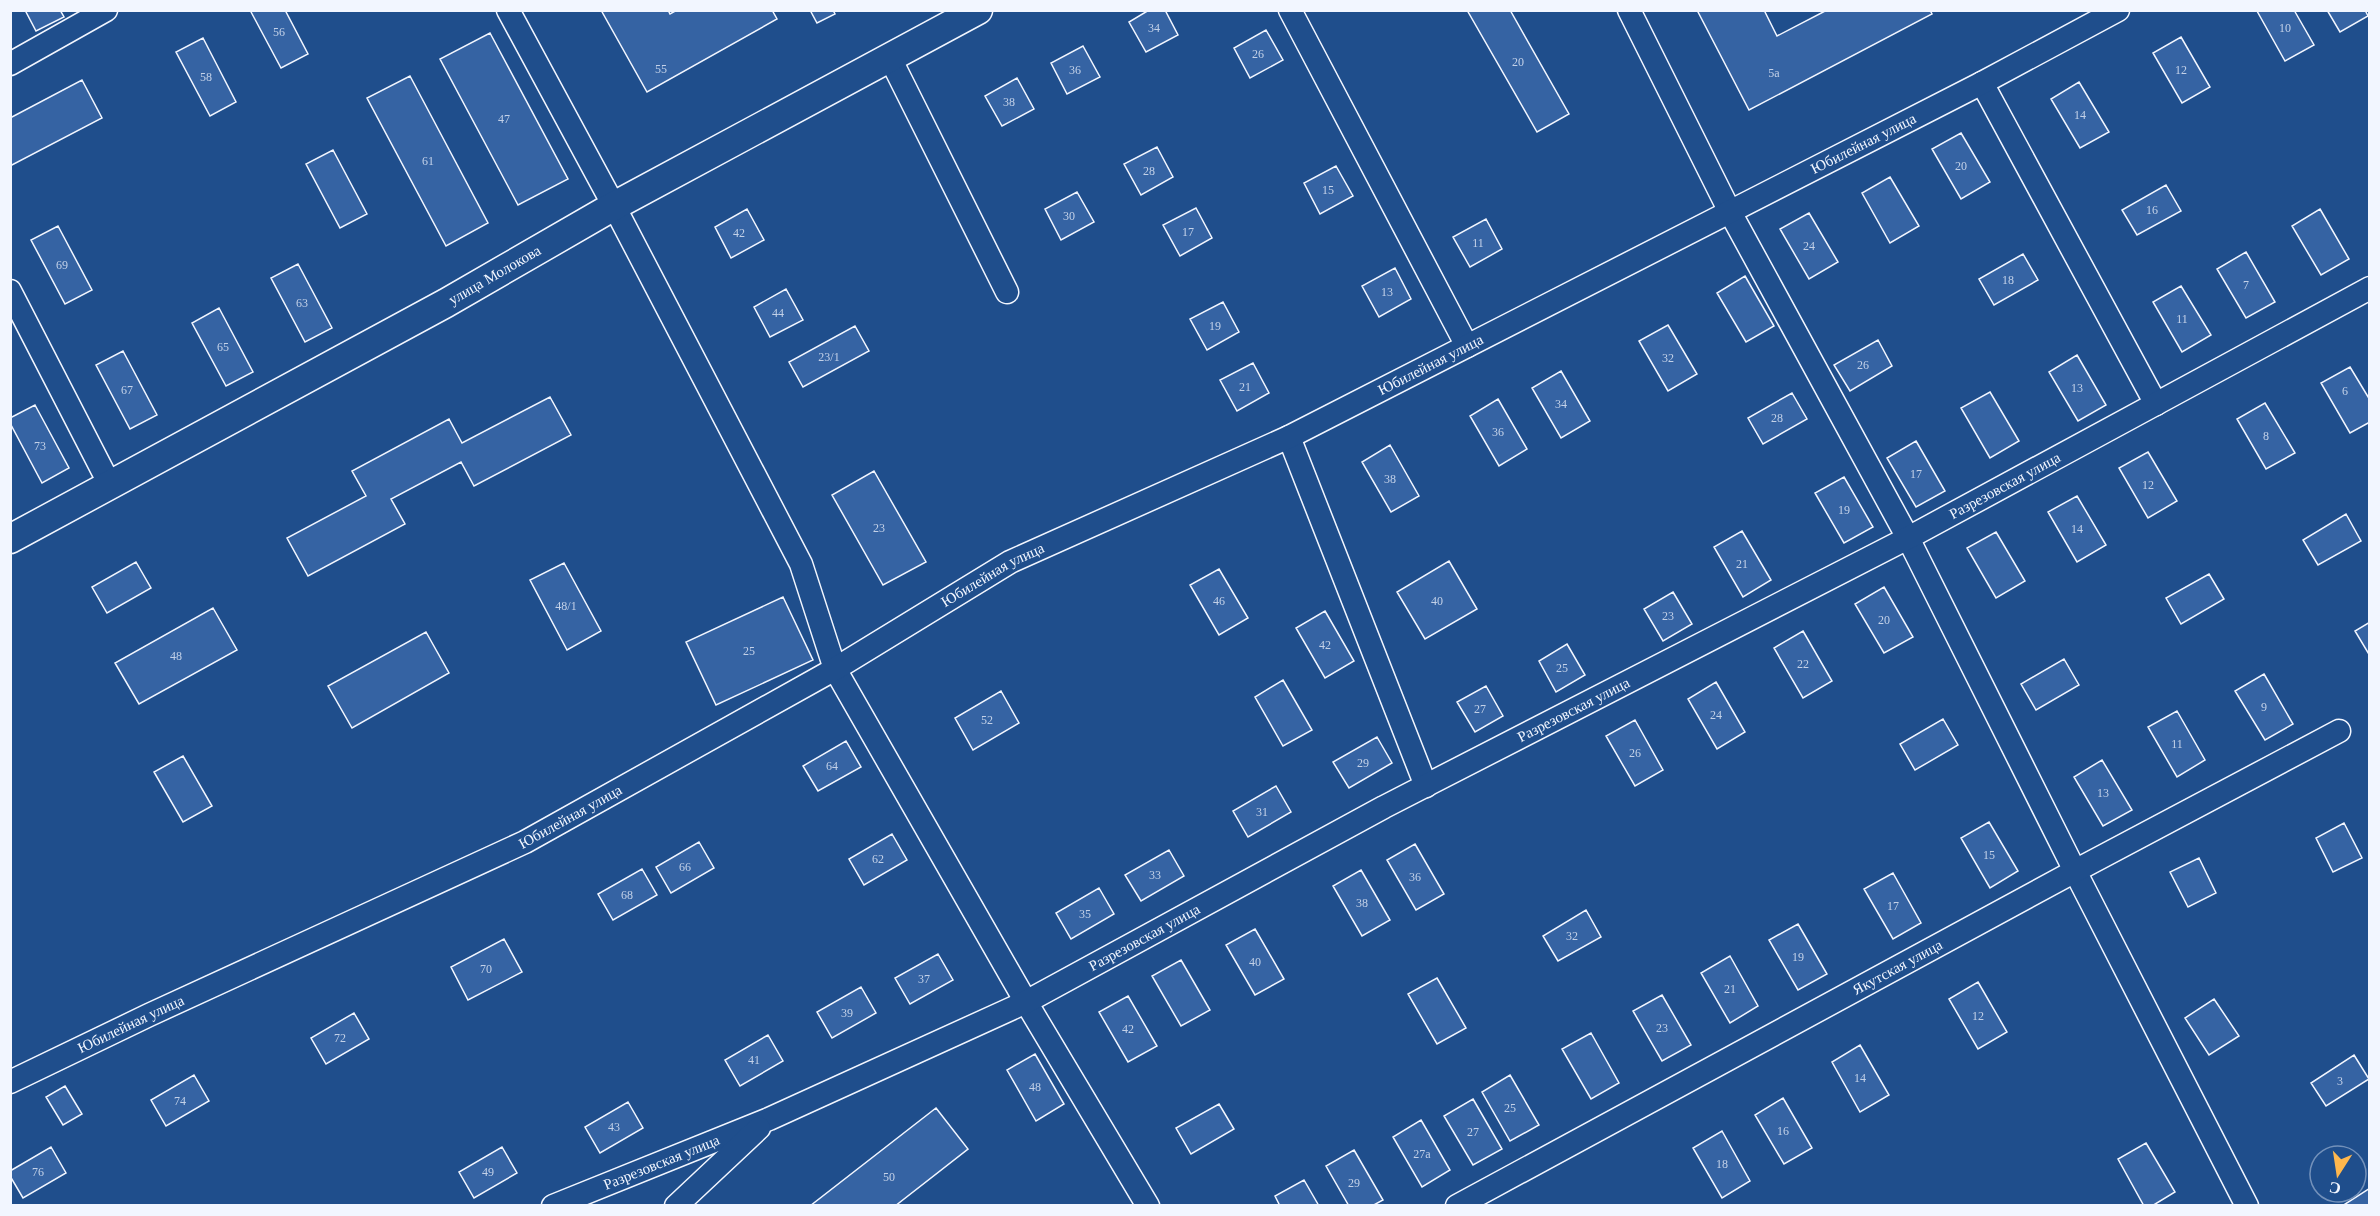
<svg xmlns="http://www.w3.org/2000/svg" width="2380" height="1216" viewBox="0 0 2380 1216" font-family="Georgia,serif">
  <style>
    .building { fill: #3563a3; stroke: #f2f6ff; stroke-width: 1.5 }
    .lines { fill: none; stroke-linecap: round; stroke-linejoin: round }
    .minor-casing { stroke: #f2f6ff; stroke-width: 25 }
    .tertiary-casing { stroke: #f2f6ff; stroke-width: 31 }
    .minor { stroke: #1f4e8c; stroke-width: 22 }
    .tertiary { stroke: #1f4e8c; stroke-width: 28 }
    .labels { text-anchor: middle; stroke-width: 4.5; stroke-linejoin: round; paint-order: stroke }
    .number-label { font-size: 12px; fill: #c3d1e8 }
    .street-label { font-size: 15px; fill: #f2f6ff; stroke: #1f4e8c }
  </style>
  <rect width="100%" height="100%" fill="#1f4e8c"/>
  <!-- building -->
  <path class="building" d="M25,10H60L64,17L36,31Z
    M250,10H285L308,54L281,68Z
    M601,10H668L670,14L677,10H772L777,19L647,92Z
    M810,10H833L835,14L817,23Z
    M1149,10H1165L1178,35L1146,52L1129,22Z
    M1467,10H1510L1569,114L1537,132Z
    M1697,10H1764L1777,36L1827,10H1930L1932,14L1749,110Z
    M2294,10L2314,45L2285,61L2257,11Z
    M2327,10H2365L2368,16L2340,32Z
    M1266,30L1283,60L1250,78L1234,48Z
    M490,33L568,179L518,205L440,59Z
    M2181,37L2210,87L2182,103L2153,53Z
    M203,38L236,102L210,116L176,52Z
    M1083,46L1100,77L1067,94L1051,63Z
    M410,76L488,223L446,246L367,98Z
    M1017,78L1034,109L1002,126L985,96Z
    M82,80L102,118L10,166V118Z
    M2079,82L2109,132L2080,148L2051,99Z
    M1961,133L1990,182L1961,199L1932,149Z
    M1157,147L1173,177L1141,195L1124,164Z
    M333,150L367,214L340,228L306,164Z
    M1336,166L1353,196L1320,214L1304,183Z
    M1890,177L1919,226L1890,243L1862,193Z
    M2166,185L2181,211L2137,235L2122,210Z
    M1077,192L1094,222L1061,240L1045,209Z
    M1196,208L1212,238L1180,256L1163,225Z
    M747,209L764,240L731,258L715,227Z
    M2320,209L2349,259L2321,275L2292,226Z
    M1809,213L1838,262L1809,279L1780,229Z
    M1486,219L1502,249L1470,267L1453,237Z
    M58,226L92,290L65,304L31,240Z
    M2246,252L2275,302L2246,318L2217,269Z
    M2023,254L2038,280L1994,305L1979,279Z
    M298,264L332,328L305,342L271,278Z
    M1395,268L1411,299L1379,317L1362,286Z
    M1745,276L1774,326L1746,342L1717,293Z
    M2181,286L2211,335L2182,352L2153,302Z
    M786,289L803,320L770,337L754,307Z
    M1223,302L1239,332L1207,350L1190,319Z
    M219,308L253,372L226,386L192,323Z
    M1668,325L1697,374L1668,391L1639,341Z
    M855,326L869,351L803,387L789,362Z
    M1878,340L1892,366L1850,391L1834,365Z
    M123,351L157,415L130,429L96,365Z
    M2077,355L2106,405L2078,421L2049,372Z
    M1253,363L1269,393L1237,411L1220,380Z
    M2350,367L2370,400V422L2350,433L2321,383Z
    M1561,371L1590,421L1561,438L1532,388Z
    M1990,392L2019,441L1990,458L1961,408Z
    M1792,393L1807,419L1763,444L1748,418Z
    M550,397L571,435L474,486L461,462L391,499L405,524L308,576L287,538L366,496L352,471L449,419L462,443Z
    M1498,399L1527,449L1499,466L1470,416Z
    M2265,403L2295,453L2266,469L2237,419Z
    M35,405L69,468L42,483L10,423V418Z
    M1916,441L1945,491L1916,507L1887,458Z
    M1390,445L1419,496L1391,512L1362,462Z
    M2148,452L2177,501L2148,518L2119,468Z
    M874,471L926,562L883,585L832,495Z
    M1844,477L1873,527L1844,543L1815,493Z
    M2077,496L2106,545L2077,562L2048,512Z
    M2346,514L2361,541L2318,565L2303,540Z
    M1742,531L1771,580L1743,597L1714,547Z
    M1996,532L2025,581L1996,598L1967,548Z
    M1449,561L1477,609L1425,639L1397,592Z
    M136,562L151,588L107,613L92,587Z
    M564,563L601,631L567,650L530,580Z
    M1219,569L1248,618L1219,635L1190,585Z
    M2209,574L2224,599L2181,624L2166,598Z
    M1884,587L1913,637L1884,653L1855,604Z
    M1673,592L1692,624L1663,641L1644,609Z
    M783,597L813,660L716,705L686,642Z
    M213,608L237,650L139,704L115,663Z
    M1325,611L1354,661L1325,678L1296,628Z
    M2370,622V656L2355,631Z
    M1803,631L1832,681L1803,698L1774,648Z
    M426,632L449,673L352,728L328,686Z
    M1567,644L1585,675L1556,692L1539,661Z
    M2064,659L2079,685L2036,710L2021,684Z
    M2264,674L2293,724L2265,740L2235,691Z
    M1283,680L1312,730L1283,746L1255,697Z
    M1716,682L1745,732L1717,749L1688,699Z
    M1486,686L1503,716L1475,732L1457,702Z
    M1001,691L1019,723L973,750L955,718Z
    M2177,711L2205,760L2177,777L2148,727Z
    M1943,719L1958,745L1915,770L1900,744Z
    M1635,720L1663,770L1635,786L1606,736Z
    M1377,737L1392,763L1349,788L1333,762Z
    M846,741L861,767L818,791L803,766Z
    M183,756L212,806L183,822L154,772Z
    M2102,760L2132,810L2103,826L2074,777Z
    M1276,786L1291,812L1248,837L1233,811Z
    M1989,822L2018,871L1990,888L1961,838Z
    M2344,823L2362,858L2333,872L2316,838Z
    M892,834L907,860L864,885L849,859Z
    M699,842L714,868L671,893L656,867Z
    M1415,844L1444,894L1416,910L1387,860Z
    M1169,850L1184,876L1141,901L1125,875Z
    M2199,858L2216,893L2188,907L2170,872Z
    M642,869L657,895L613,920L598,894Z
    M1361,870L1390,920L1362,936L1333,886Z
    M1893,873L1921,923L1893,939L1864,889Z
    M1099,888L1114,914L1071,939L1056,913Z
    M1586,910L1601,937L1558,961L1543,936Z
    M1798,924L1827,974L1798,990L1769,940Z
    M1255,929L1284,979L1255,995L1226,945Z
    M504,939L522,972L468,1000L451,967Z
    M938,954L953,980L910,1004L895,978Z
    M1730,956L1758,1006L1730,1023L1701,973Z
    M1181,960L1210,1010L1181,1026L1152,976Z
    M1437,978L1466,1028L1437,1044L1408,994Z
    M1978,982L2007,1032L1978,1049L1949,999Z
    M861,987L876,1013L832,1038L817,1012Z
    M1662,995L1691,1045L1662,1061L1633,1011Z
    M1128,996L1157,1046L1128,1062L1099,1012Z
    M2214,999L2239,1036L2209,1055L2185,1018Z
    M354,1013L369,1039L326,1064L311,1038Z
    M1591,1033L1619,1083L1591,1099L1562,1049Z
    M768,1035L783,1061L740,1086L725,1060Z
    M1860,1045L1889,1095L1860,1112L1832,1062Z
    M1035,1054L1064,1104L1036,1121L1007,1070Z
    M2354,1055L2369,1079L2326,1106L2311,1083Z
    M194,1075L209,1101L166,1126L151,1100Z
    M1510,1075L1539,1125L1510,1141L1482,1092Z
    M65,1086L82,1114L63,1125L46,1097Z
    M1783,1098L1812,1148L1784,1164L1755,1115Z
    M1473,1099L1502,1149L1473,1165L1444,1116Z
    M628,1102L643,1128L600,1153L585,1127Z
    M1219,1104L1234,1129L1191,1154L1176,1128Z
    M936,1108L968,1149L895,1206H810Z
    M1421,1120L1450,1170L1422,1187L1393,1137Z
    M1722,1131L1750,1181L1722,1198L1693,1148Z
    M2146,1143L2175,1192L2152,1206H2144L2118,1159Z
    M51,1147L66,1173L23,1198L10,1176V1171Z
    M502,1147L517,1173L474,1198L459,1172Z
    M1354,1150L1383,1200L1372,1206H1349L1326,1166Z
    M1304,1180L1319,1206H1280L1275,1196Z
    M2370,1188V1206H2342Z"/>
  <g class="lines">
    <defs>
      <g id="minor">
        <path d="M508,10L614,206L801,564L835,669L1026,1002L1148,1206"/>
        <path d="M1290,10L1467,346"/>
        <path d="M1629,10L1730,212L1908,538L2075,871L2247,1206"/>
        <path d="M890,58L1007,292"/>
        <path d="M10,64L106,10"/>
        <path d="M1982,83L2156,404"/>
        <path d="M10,291L110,485"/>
        <path d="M1289,437L1426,786"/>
        <path id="s1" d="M10,1082L149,1015L525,842L835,669L1010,562L1289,437L1982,83L2118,10"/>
        <path id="s2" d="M553,1206L769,1119L1026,1002L1384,807L1908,538L2370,288"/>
        <path d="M676,1206L759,1128"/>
        <path id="s3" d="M1457,1206L2075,871L2339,731"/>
      </g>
      <g id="tertiary">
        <path id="s4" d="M10,539L446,303L614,206L978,10"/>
      </g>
    </defs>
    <!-- minor casing -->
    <use href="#minor" class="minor-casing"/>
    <!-- tertiary casing -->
    <use href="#tertiary" class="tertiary-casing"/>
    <!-- minor -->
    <use href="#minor" class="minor"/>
    <!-- tertiary -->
    <use href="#tertiary" class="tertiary"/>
  </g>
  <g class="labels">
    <!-- number labels -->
    <g class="number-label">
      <text x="1154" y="32">34</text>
      <text x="2285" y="32">10</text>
      <text x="279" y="36">56</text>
      <text x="1258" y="58">26</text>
      <text x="1518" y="66">20</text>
      <text x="661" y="73">55</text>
      <text x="1075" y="74">36</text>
      <text x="2181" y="74">12</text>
      <text x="1774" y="77">5а</text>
      <text x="206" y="81">58</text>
      <text x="1009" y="106">38</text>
      <text x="2080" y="119">14</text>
      <text x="504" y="123">47</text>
      <text x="428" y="165">61</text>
      <text x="1961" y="170">20</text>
      <text x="1149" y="175">28</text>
      <text x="1328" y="194">15</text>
      <text x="2152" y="214">16</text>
      <text x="1069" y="220">30</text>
      <text x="1188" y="236">17</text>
      <text x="739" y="237">42</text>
      <text x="1478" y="247">11</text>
      <text x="1809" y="250">24</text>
      <text x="62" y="269">69</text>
      <text x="2008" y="284">18</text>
      <text x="2246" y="289">7</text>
      <text x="1387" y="296">13</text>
      <text x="302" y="307">63</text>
      <text x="778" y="317">44</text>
      <text x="2182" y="323">11</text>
      <text x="1215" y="330">19</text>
      <text x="223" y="351">65</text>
      <text x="829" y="361">23/1</text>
      <text x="1668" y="362">32</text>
      <text x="1863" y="369">26</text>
      <text x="1245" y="391">21</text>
      <text x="2077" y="392">13</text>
      <text x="127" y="394">67</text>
      <text x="2345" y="395">6</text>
      <text x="1561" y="408">34</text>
      <text x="1777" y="422">28</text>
      <text x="1498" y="436">36</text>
      <text x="2266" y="440">8</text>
      <text x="40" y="450">73</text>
      <text x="1916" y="478">17</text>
      <text x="1390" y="483">38</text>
      <text x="2148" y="489">12</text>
      <text x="1844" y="514">19</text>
      <text x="879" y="532">23</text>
      <text x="2077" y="533">14</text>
      <text x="1742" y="568">21</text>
      <text x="1219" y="605">46</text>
      <text x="1437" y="605">40</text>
      <text x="566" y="610">48/1</text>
      <text x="1668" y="620">23</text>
      <text x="1884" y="624">20</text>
      <text x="1325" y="649">42</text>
      <text x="749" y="655">25</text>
      <text x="176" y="660">48</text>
      <text x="1803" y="668">22</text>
      <text x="1562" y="672">25</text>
      <text x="2264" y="711">9</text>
      <text x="1480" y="713">27</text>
      <text x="1716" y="719">24</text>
      <text x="987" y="724">52</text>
      <text x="2177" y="748">11</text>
      <text x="1635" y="757">26</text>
      <text x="1363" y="767">29</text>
      <text x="832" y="770">64</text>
      <text x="2103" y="797">13</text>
      <text x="1262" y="816">31</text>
      <text x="1989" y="859">15</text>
      <text x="878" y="863">62</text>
      <text x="685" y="871">66</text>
      <text x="1155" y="879">33</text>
      <text x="1415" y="881">36</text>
      <text x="627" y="899">68</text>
      <text x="1362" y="907">38</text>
      <text x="1893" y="910">17</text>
      <text x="1085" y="918">35</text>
      <text x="1572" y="940">32</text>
      <text x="1798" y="961">19</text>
      <text x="1255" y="966">40</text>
      <text x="486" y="973">70</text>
      <text x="924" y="983">37</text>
      <text x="1730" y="993">21</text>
      <text x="847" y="1017">39</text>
      <text x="1978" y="1020">12</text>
      <text x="1662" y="1032">23</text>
      <text x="1128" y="1033">42</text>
      <text x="340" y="1042">72</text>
      <text x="754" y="1064">41</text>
      <text x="1860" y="1082">14</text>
      <text x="2340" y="1085">3</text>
      <text x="1035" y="1091">48</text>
      <text x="180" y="1105">74</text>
      <text x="1510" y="1112">25</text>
      <text x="614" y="1131">43</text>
      <text x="1783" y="1135">16</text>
      <text x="1473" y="1136">27</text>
      <text x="1422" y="1158">27а</text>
      <text x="1722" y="1168">18</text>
      <text x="38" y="1176">76</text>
      <text x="488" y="1176">49</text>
      <text x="889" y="1181">50</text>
      <text x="1354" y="1187">29</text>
    </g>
    <!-- street labels -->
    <g class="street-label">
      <text dy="5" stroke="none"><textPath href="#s1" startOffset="2079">Юбилейная улица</textPath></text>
      <text dy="5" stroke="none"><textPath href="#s4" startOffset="552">улица Молокова</textPath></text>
      <text dy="5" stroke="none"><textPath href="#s1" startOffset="1593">Юбилейная улица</textPath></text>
      <text dy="5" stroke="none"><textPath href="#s2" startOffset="1622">Разрезовская улица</textPath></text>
      <text dy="5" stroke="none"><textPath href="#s1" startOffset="1107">Юбилейная улица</textPath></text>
      <text dy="5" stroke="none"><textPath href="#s2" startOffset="1136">Разрезовская улица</textPath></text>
      <text dy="5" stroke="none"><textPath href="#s1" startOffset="620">Юбилейная улица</textPath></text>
      <text dy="5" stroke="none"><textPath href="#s2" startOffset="650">Разрезовская улица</textPath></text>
      <text dy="5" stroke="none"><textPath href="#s3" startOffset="501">Якутская улица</textPath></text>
      <text dy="5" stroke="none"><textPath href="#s1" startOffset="134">Юбилейная улица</textPath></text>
      <text dy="5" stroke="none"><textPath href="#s2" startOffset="117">Разрезовская улица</textPath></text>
    </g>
  </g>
  <!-- border -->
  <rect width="2380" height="1216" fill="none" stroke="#f2f6ff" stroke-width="24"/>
  <!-- north arrow -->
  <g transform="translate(2338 1174) rotate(192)"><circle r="28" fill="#1f4e8c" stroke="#7391ba" stroke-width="1.5"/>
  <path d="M0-4.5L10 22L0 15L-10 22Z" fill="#ffb74d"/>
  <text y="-9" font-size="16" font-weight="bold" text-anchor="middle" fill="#f2f6ff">С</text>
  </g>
</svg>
